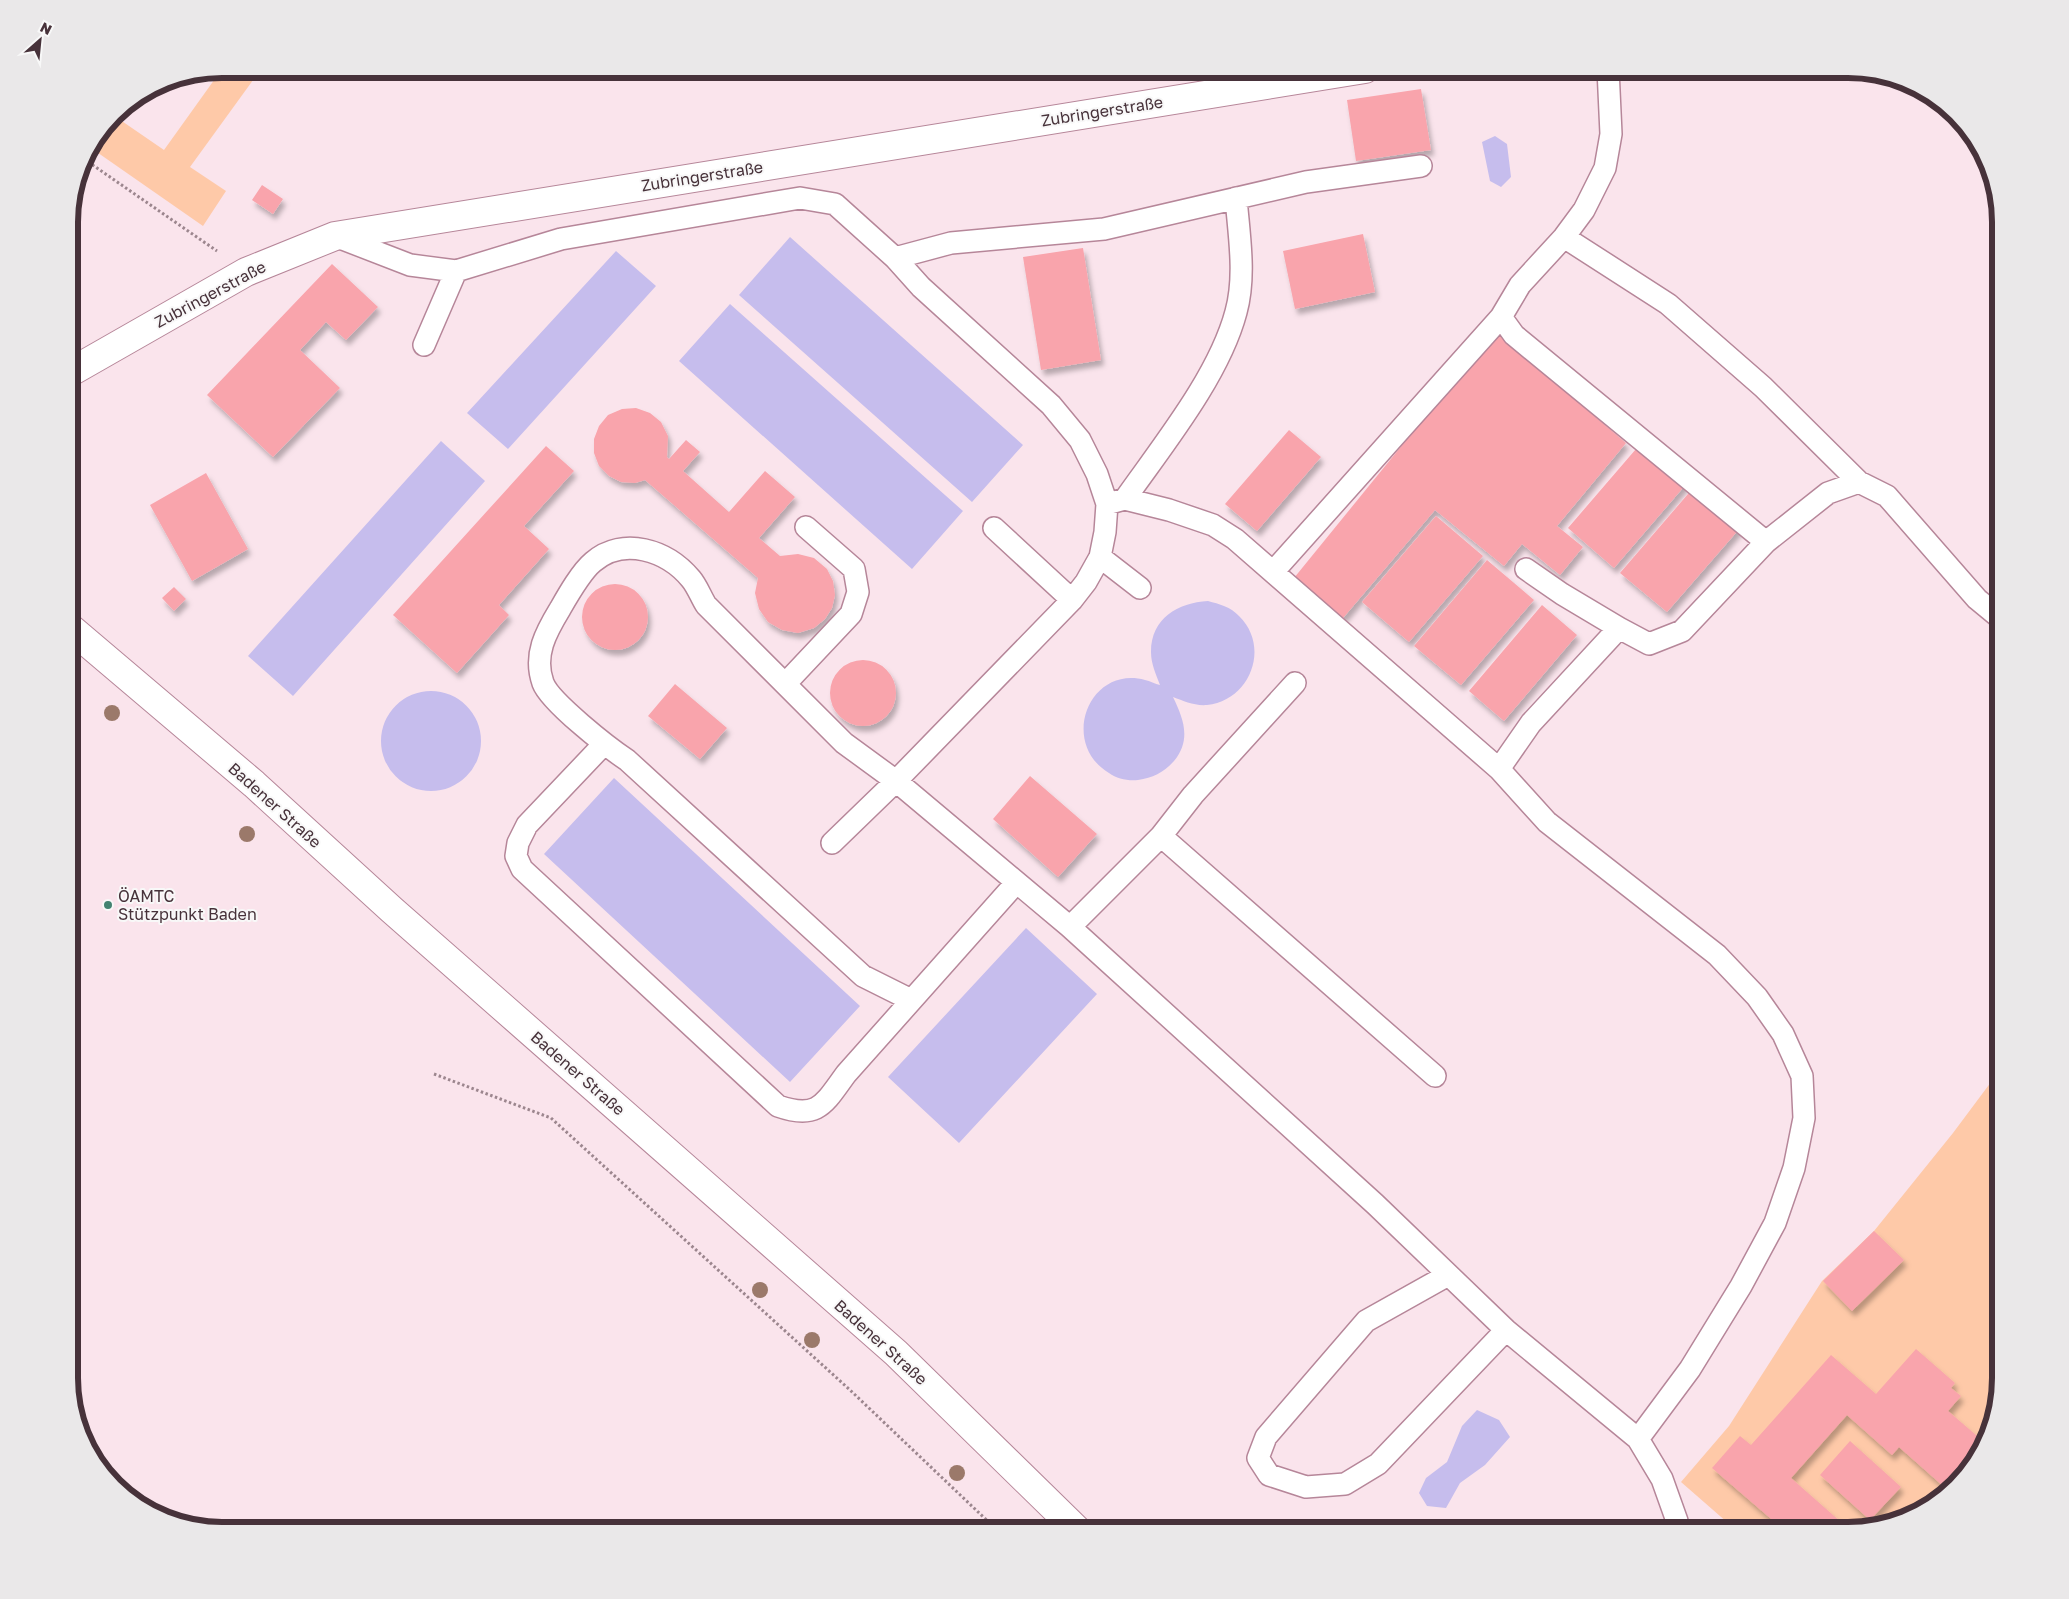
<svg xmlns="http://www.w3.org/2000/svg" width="2069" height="1599" viewBox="0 0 2069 1599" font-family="'Golos Text',sans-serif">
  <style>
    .green { fill: #fec9a8 }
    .water { fill: #c6bded }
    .building { fill: #f9a4ac; filter: url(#shadow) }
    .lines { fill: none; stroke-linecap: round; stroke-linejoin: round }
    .service-casing { stroke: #b68699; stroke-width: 24 }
    .minor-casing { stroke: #b68699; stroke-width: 30 }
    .primary-casing { stroke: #b68699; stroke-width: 30 }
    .path { stroke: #9c868e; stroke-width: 3; stroke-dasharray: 2.5 2.5; stroke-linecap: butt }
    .service { stroke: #fff; stroke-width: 21 }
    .minor { stroke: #fff; stroke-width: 28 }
    .primary { stroke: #fff; stroke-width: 28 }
    .tree { fill: #9b796a }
    .poi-dot { fill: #438371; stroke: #f8f8f8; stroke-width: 2 }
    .labels { text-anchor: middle; stroke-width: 4; stroke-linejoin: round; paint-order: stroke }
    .street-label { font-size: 16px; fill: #47323a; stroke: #f8f8f8 }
    .poi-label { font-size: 16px; fill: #47323a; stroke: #f8f8f8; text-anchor: start }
    .rim { fill: none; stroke: #47323a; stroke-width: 6 }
  </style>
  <defs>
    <filter id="shadow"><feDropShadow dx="3" dy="5.5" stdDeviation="2.5" flood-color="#0004"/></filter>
  </defs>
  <rect width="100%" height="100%" fill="#fae4ec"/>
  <!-- green -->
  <path class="green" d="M222,69H261L190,167L226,191L203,226L91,148L113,115L164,150Z
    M2000,1070V1377L1992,1427L1987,1436L1928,1504L1915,1515L1847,1530H1736L1681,1482L1729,1426L1822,1281L1874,1231L1953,1133Z"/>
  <!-- water -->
  <path class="water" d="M1495,136L1507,144L1511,177L1501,187L1490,181L1482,142Z
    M790,237L1023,445L972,502L739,295Z
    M616,251L656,286L508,449L467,413Z
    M730,304L963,511L912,569L679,361Z
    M441,441L485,481L293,696L248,656Z
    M1208,601C1219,604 1231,607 1239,616C1271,647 1250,701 1207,705C1194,706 1184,701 1173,697C1183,718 1192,739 1174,761C1164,772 1153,778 1138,780C1128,781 1117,779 1109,773C1059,743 1089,665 1145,680C1150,681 1155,684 1160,685C1156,674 1151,664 1151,652C1151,618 1178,603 1208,601Z
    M381 741a50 50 0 1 1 100 0a50 50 0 1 1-100 0Z
    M614,778L860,1006L790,1082L544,854Z
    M1026,928L1097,994L959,1143L888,1077Z
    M1477,1410L1499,1420L1510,1437L1485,1465L1460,1483L1446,1508L1427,1506L1419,1493L1426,1478L1447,1462L1462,1426Z"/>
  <!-- building -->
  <path class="building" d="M1421,89L1431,150L1356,161L1347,100Z
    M262,185L283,199L273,214L252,200Z
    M1363,234L1375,292L1295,309L1283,251Z
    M1083,248L1101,360L1041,370L1023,257Z
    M332,264L378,307L346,340L326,322L300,350L340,388L273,457L207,395Z
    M1495,331L1626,443L1557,526L1583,547L1560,575L1522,544L1504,566L1435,510L1343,618L1294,578Z
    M636,408L650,413L661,422L668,436L667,457L669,459L686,440L700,452L683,471L729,512L765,471L795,497L759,538L780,556L798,554L814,558L827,569L833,581L835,595L832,608L825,619L814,628L798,633L782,630L768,622L759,609L755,593L758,578L645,480L635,483L621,482L609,476L599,466L594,453V439L599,426L608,415L622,409Z
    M1289,430L1321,457L1257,531L1225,504Z
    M1642,442L1688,482L1614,568L1568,528Z
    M546,446L574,471L524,526L549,549L499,605L509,615L457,673L393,615Z
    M206,473L248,549L192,581L150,505Z
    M1694,487L1741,527L1667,612L1620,573Z
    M1436,516L1483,556L1409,642L1362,602Z
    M1487,560L1534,600L1461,685L1414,646Z
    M582 617a33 33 0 1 1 66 0a33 33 0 1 1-66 0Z
    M174,587L186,599L174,611L162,598Z
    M1542,605L1577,635L1504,721L1469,691Z
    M830 693a33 33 0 1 1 66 0a33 33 0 1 1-66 0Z
    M675,684L727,728L700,759L648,716Z
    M1030,776L1097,834L1058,877L993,819Z
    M1874,1231L1904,1260L1852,1311L1823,1281Z
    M1916,1349L1955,1383L1951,1388L1961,1396L1948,1411L1983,1441L1943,1486L1899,1447L1892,1455L1847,1415L1791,1478L1850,1530H1784L1712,1468L1740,1436L1751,1445L1831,1355L1876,1394Z
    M1850,1441L1901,1487L1870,1520L1820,1475Z"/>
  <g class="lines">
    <defs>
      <path id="service" d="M335,236L410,265L456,271L561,239L800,198L835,204L895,258L921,287L1051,405L1080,440L1097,474L1107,504L1105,532L1100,557L1086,582L1072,600L896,781L832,843
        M1564,237L1668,304L1763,387L1859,482
        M895,258L951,243L1104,229L1306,182L1421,166
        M1501,317L1514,335L1766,542
        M424,345L456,271
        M1125,499C1163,445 1219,376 1236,312C1246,276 1239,235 1236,198
        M1107,504L1125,499L1169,510L1213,525L1235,539L1499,769L1547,822L1717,955L1757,997L1783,1034L1802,1076L1804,1118L1794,1168L1775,1223L1741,1286L1690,1369L1638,1439
        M994,528L1072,600
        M1100,557L1140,588
        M1526,569L1562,594L1619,628
        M1273,572L1501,317L1520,285L1564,237L1584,210L1605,168L1611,134L1608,69
        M786,683L851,614L858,592L854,569L806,527
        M603,745L527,825L518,843L516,856L522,869L778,1106C818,1120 824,1104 846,1074L1016,883
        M1499,769L1531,723L1619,628L1649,644L1682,631L1766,542L1828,493L1859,482L1887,496L1977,599L2000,618
        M1161,836L1193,795L1295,683
        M1070,927L1161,836L1435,1076
        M911,1000L863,976L627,760C609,748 550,702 543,683C533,655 546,632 560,609C568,595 581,572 593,562C623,536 667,550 691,579C697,586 701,597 706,605L844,743L896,781L1070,927L1375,1204L1506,1330L1638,1439L1662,1479L1677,1521L1675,1530
        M1448,1275L1366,1321L1266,1437L1258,1458L1269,1475L1306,1487L1345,1484L1378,1464L1506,1330"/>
      <path id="minor" d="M69,373L246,272L335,236L1365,69"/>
      <path id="primary" d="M69,627L254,784L392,910L896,1353L1077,1530"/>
    </defs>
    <!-- service casing -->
    <use href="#service" class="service-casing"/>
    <!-- minor casing -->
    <use href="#minor" class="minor-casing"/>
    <!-- primary casing -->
    <use href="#primary" class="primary-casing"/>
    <!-- path -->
    <path class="path" d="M84,159L217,251
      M434,1074L551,1118L850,1390L997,1530"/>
    <!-- service -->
    <use href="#service" class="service"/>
    <!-- minor -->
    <use href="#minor" class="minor"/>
    <!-- primary -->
    <use href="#primary" class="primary"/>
  </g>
  <!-- trees -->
  <g class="tree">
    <circle cx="112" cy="713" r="8"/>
    <circle cx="247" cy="834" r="8"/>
    <circle cx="760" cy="1290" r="8"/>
    <circle cx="812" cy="1340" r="8"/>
    <circle cx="957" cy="1473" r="8"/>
  </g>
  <!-- markers -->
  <circle class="poi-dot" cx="108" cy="905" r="5"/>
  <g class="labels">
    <!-- street labels -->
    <g class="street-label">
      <text transform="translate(1102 111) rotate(-9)" y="6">Zubringerstraße</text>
      <text transform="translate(702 176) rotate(-9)" y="6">Zubringerstraße</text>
      <text transform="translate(210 294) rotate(-28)" y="6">Zubringerstraße</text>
      <text transform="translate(275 805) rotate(42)" y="6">Badener Straße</text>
      <text transform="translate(578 1073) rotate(41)" y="6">Badener Straße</text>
      <text transform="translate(881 1342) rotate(42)" y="6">Badener Straße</text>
    </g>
    <!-- poi labels -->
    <g class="poi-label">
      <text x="118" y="902">ÖAMTC<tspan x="118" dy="18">Stützpunkt Baden</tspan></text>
    </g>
  </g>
  <!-- crop -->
  <path d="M0 0H2069V1599H0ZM222 78H1848A144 144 0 0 1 1992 222V1378A144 144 0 0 1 1848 1522H222A144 144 0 0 1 78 1378V222A144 144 0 0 1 222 78Z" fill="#eae8e9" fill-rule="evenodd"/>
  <path class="rim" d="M222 78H1848A144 144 0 0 1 1992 222V1378A144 144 0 0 1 1848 1522H222A144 144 0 0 1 78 1378V222A144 144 0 0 1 222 78Z"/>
  <!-- north arrow -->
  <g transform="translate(40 40) rotate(27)" stroke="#f8f8f8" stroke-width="4" paint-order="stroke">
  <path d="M0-4L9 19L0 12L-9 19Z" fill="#47323a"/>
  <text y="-8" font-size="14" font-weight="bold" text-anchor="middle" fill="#47323a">N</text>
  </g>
</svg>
